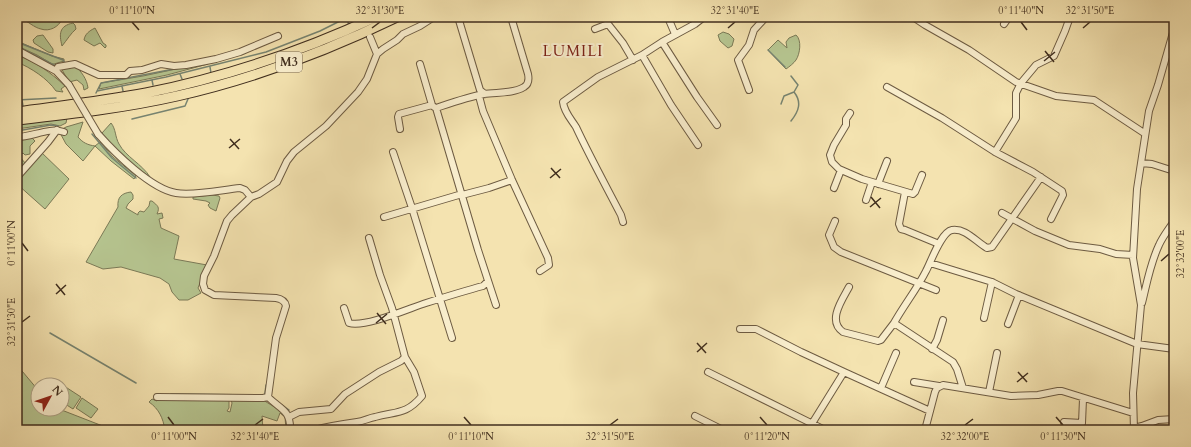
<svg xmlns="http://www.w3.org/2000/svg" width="1191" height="447" viewBox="0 0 1191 447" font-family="Cardo,serif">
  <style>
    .green { fill: #b6c590; stroke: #7b7a57 }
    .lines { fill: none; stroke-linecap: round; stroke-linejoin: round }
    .stream { stroke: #778471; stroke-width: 1.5 }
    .minor-casing { stroke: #6d5b42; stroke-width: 8 }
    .highway-casing { stroke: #402e1e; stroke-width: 11 }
    .minor { stroke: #f8edcc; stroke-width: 6 }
    .highway { stroke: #f4e3b0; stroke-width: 9 }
    .minor-bridge-casing { stroke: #6d5b42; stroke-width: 8; stroke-linecap: butt }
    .minor-bridge { stroke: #f8edcc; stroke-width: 6 }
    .ticks { fill: none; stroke: #402e1e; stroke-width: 1.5 }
    .labels { text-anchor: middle; stroke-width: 4; stroke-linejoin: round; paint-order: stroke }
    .shield { fill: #f8edcc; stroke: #776752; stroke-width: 1 }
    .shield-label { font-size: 12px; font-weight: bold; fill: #402e1e }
    .quarter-label { font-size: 15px; letter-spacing: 1px; fill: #7a1f14; stroke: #f8edcc }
    .neatline { fill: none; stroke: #402e1e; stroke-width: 1.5 }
    .ticks-label { font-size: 10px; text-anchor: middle; fill: #402e1e }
  </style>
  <rect width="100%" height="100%" fill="#f4e3b0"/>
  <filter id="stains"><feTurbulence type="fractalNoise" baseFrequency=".005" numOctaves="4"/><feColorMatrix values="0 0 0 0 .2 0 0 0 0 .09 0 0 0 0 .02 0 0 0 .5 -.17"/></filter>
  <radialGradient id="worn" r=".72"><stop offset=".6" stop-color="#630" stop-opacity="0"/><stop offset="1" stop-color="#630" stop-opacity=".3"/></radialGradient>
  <!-- green -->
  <path class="green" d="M22,17H60L62,19C59,27 49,32 41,29C35,28 27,21 21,18Z
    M73,23L75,25L76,29C71,33 67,40 62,46C59,34 59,26 73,23Z
    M95,28L103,43L106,45V47L105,48L100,43L94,46L84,40C85,34 89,31 95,28Z
    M723,32L729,34L734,39L732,46L728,48L720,41L718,35Z
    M43,35L53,49V53L48,52L34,43L33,40L37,36Z
    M796,35C802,40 800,54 796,60C794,63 789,67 786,69L768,50L778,40L787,48L786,42L789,38Z
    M17,41L52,56L64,59V61L54,64H52L37,55L17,46Z
    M17,55C37,63 49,71 65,86L61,89L63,92L56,91C47,78 31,68 17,62Z
    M209,62L208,64L167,75L99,89L101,83L143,76Z
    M75,66C81,71 87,79 88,88L84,90L83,85L77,80L69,82L61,68Z
    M67,118L66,123L60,126L51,124L17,129V124Z
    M83,122L78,137C83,143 88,145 95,146L100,142L113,157L136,176L134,179L111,161L95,146L83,161L66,144L59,131L66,127Z
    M111,123C116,129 115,137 119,144C126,157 142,164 150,177L130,163L103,137L102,133Z
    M30,136L35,141L30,146V154L25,155L23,153L19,156L26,164L23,168L17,162V139Z
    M41,152L69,179L45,209L17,184V179Z
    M131,192L133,195V199L128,204L126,208L138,215V213L140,211L144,212L149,206L150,201H152C158,206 160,207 157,214L162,213L163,218L159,219L161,228L179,236L174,259L207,265L198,288L201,293L188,300H179L172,292L169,284L160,278L121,267L103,269L86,262L118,207C117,197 122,193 131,192Z
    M212,195L219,196L220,198L216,211L210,208L208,205L210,203L206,201L193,199V197Z
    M17,365L38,390V409H59L113,430H17Z
    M61,384L81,397L73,409L62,402Z
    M82,398L98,409L91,418L76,408Z
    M152,399L157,401V399L229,400V408L227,411L230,412L232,403L231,400H263L281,411L287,418L288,430H286L285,417L280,413L277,421L262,416L263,430H197L194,428L191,430H165C163,418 159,409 149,402Z"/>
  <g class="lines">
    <!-- stream -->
    <path class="stream" d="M347,18L349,26
      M17,42L63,60L65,63
      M17,46L54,65H57
      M768,50L785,67
      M210,67L211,73
      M180,74L182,79
      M152,80L153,85
      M122,86L123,91
      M97,91L166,77L266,52L320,31L348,17
      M96,93L101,83L174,69
      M17,100L56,98
      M22,100L23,106
      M781,104L784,96L794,92L798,85L791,76
      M132,119L185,106L188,99
      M791,121C799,111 802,102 794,92
      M17,131L51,125L58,126
      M92,134L112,158L136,178
      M50,333L136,383
      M171,394L264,395L265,393L266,385
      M282,405L289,410"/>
    <defs>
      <path id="minor" d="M458,17L480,90L485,94
        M667,17L669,20L675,34
        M913,17L925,25L969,50L1016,82L1056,96L1094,100L1144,133
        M1004,24L1009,17
        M595,29L608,24L623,43L633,60
        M370,37L377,54
        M662,42L697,97L717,125
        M17,50L56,71L69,85
        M642,55L671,105L698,145
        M420,64L432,105L434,107
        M56,71L58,67L75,64L99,75H126L130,71L142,70L161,64L174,66L186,65L216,59L240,52L278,36
        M887,87L942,118L995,152L1033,172L1062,191L1063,195L1051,219
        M749,90L738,60L749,45L754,30L766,17
        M479,96L483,111L512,180L548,258L549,265L540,271
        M850,113L846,119V125L834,145L830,155L832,162L839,169L862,179L913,194L915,192L922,175
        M400,129L398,117L399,114L432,105
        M98,134C115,153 151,189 176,193C194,196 221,190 240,188L245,190L251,197L232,215L227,221L214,256L204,276L203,284L205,290L214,295L276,298C282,299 285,301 286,306L276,338L268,397C280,409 291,410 290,430
        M17,137C33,137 48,127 64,132
        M393,152L412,208L452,338
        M995,152L1016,118V93L1021,83L1036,65L1054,56L1065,31L1070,17
        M1141,163L1152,164L1174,171
        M17,177L48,142L57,130
        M878,184L887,161
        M834,188L841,170
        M905,192L899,224L901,229L905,230L939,244
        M462,195L489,188L512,180
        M251,197L259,194L277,182L287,161L294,152L326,126L358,92L367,79L377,54L383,49L397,40L403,34L420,26L434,17
        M866,200L872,182
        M1002,213L1035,231L1069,245L1100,249L1116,254L1133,255
        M384,217L462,194
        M835,221L829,235L834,247L841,252L936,290
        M623,222L621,215C606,186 590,157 576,127C571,119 564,112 563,102L598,77L642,55L662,42L695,24L704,17
        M930,263L992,282L1016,294L1137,344L1174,349
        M849,287C842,300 827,321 843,332L878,341L881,340L894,323
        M1142,303C1147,283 1150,264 1159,245C1163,236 1169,229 1174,221
        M496,305L478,250L436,108C451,103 468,97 484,94C496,92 513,94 524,87C529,84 529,79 528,74L511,17
        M344,308L349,323C365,328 410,308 426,303C445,297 464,291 483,286L488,281
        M984,318L992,282
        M1008,324L1019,295
        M740,329H756L801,352L844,372
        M932,349L937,340L943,320
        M708,372L825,430
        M914,382L939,386
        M881,388L896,353
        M963,388L957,369L953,362L894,323C904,305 917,289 926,271C931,262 941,232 952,230C966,228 976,242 987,248L992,247L1041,177
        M989,392L997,353
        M157,397L263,398L268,397
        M695,416L723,430
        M289,417L299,412L331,409L345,394L379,372L401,361L405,357L392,308L380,275L369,238
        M1064,422L1082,423L1083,399
        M1134,428L1142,426L1158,420L1174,419
        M314,430C329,426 343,424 357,422C364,421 369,418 375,417C397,411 406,415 422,396L414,372L405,357
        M808,430L844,372L930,411
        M925,430L935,392L937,388L943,385L1011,396L1038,395L1058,391H1062L1133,413
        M1134,430L1133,393L1141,305L1133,258L1137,189L1149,111L1158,85L1174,29"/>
      <path id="highway" d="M17,112C60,106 104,101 146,93C225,77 303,51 376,17
        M17,120C70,114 124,108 177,96C252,79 327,51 397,17"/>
    </defs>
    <!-- minor casing -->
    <use href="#minor" class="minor-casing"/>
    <!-- highway casing -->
    <use href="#highway" class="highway-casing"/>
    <!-- minor -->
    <use href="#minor" class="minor"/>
    <!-- highway -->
    <use href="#highway" class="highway"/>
    <defs>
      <path id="minor-bridge" d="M69,85L98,134"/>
    </defs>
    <!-- minor-bridge casing -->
    <use href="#minor-bridge" class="minor-bridge-casing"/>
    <!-- minor-bridge -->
    <use href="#minor-bridge" class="minor-bridge"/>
  </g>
  <!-- ticks -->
  <path class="ticks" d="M132,22L139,30M1021,22L1027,30M372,28L380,22M728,28L735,22M1083,28L1090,22M1045,51L1054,62M1044,61L1055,52M230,139L239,149M229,148L240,139M551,168L560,178M550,178L561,169M871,197L880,208M870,207L881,198M22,243L28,251M1161,261L1169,254M56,284L65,295M56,294L66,285M377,313L386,324M22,322L30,316M376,323L387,314M697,343L706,353M697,352L707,343M1018,372L1027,382M1017,382L1028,373M168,417L174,425M464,417L471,425M760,417L767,425M1056,417L1063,425M255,425L263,419M610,425L618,419M965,425L973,419"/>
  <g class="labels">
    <!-- shield labels -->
    <rect class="shield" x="276" y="52" width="26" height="20" rx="3"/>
    <g class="shield-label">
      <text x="289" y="66">M3</text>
    </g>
    <!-- quarter labels -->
    <g class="quarter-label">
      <text x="573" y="56">LUMILI</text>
    </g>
  </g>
  <!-- margin -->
  <rect width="1191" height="447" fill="none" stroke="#f4e3b0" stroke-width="44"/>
  <!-- north arrow -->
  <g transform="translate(50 397) rotate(50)"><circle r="19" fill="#f8edcc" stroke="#aea186"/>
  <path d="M0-3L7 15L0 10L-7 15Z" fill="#8f2418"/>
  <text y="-6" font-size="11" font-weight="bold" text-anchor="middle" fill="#402e1e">N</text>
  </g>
  <rect x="22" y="22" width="1147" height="403" class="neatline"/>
  <g class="ticks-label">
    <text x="132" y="14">0°11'10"N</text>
    <text x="380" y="14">32°31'30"E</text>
    <text x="735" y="14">32°31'40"E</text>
    <text x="1021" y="14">0°11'40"N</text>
    <text x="1090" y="14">32°31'50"E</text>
    <text transform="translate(11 243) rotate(-90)" y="4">0°11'00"N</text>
    <text transform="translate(1180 254) rotate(-90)" y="4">32°32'00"E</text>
    <text transform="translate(11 322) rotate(-90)" y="4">32°31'30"E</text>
    <text x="174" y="440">0°11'00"N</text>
    <text x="255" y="440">32°31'40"E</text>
    <text x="471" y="440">0°11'10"N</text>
    <text x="610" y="440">32°31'50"E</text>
    <text x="767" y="440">0°11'20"N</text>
    <text x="965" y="440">32°32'00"E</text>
    <text x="1063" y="440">0°11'30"N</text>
  </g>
  <rect width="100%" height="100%" filter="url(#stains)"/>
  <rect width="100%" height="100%" fill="url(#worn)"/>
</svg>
